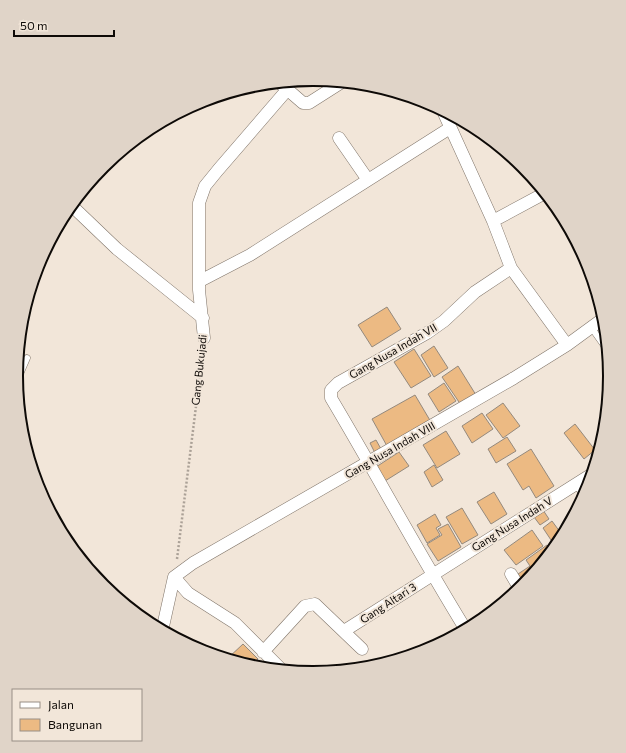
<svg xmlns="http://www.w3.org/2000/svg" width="626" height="753" viewBox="0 0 626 753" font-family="Commissioner,sans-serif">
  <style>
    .building { fill: #ecba83; stroke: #94897d }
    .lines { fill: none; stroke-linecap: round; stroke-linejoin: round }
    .service-casing { stroke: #80756a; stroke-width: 7 }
    .minor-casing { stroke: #80756a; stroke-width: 13 }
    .path { stroke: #aba197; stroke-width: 2.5; stroke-dasharray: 2 2; stroke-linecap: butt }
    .service { stroke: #fff; stroke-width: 6 }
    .minor { stroke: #fff; stroke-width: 12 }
    .labels { text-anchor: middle; stroke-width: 4; stroke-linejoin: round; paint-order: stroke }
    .street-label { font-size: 11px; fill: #0e0a07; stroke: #f2e6d9 }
    .rim { fill: none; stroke: #0e0a07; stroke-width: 2 }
  </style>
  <rect width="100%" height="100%" fill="#f2e6d9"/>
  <!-- building -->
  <path class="building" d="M387,307L401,329L372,347L358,325Z
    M434,346L448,368L434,377L421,355Z
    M414,349L431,376L411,388L394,362Z
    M458,366L476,395L461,405L442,377Z
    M444,383L456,401L439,412L428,394Z
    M415,395L431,422L387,446L372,419Z
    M503,403L520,426L503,438L486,415Z
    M482,413L493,429L472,443L462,426Z
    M575,424L595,450L584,459L564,433Z
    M446,431L460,454L437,468L423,445Z
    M507,437L516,451L496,463L488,449Z
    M376,440L381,449L375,453L370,443Z
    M531,449L554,486L536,498L529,486L523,490L507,464Z
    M399,452L409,466L385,481L376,467Z
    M434,465L443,480L432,487L424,472Z
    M494,492L507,514L491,524L477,502Z
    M462,508L478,535L462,544L446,517Z
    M543,510L549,519L540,525L534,517Z
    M435,514L441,525L436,528L440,535L427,543L417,525Z
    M552,521L563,536L553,543L543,528Z
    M448,524L461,547L438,561L427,544L442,535L438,529Z
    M532,530L543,546L516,565L504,550Z
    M547,545L552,551L525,584L518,574L530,566L526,560Z
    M180,636L204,651L203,652L178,639Z
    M243,644L258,659L250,666L227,659Z"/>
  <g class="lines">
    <defs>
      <path id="service" d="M591,327L608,351
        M17,381L27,358"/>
      <path id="minor" d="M280,83L303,103H309L342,82
        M443,111L493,221L511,268L567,345
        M339,138L368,180
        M71,205L117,249L203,318
        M493,221L545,193
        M200,281L250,255L450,128
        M204,338L199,290V203L205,186L218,170L287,90
        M578,483L586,493
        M511,574L520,589
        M174,577L193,563L514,378L567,345L604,318
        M174,577L188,593L235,623L282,670
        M466,630C419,554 377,475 331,398V390L338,383L427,333L444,321L475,292L511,268
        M162,631L174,577
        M344,631L592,474
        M263,652L305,606L315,604L362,649"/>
    </defs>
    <!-- service casing -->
    <use href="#service" class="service-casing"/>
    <!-- minor casing -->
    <use href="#minor" class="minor-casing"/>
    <!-- path -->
    <path class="path" d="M177,559L203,350"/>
    <!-- service -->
    <use href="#service" class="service"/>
    <!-- minor -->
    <use href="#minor" class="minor"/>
  </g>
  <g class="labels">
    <!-- street labels -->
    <g class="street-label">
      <text transform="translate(393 351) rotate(-30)" y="4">Gang Nusa Indah VII</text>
      <text transform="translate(199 370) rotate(-84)" y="4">Gang Bukujadi</text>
      <text transform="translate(390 450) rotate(-30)" y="4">Gang Nusa Indah VIII</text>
      <text transform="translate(512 524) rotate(-32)" y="4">Gang Nusa Indah V</text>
      <text transform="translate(388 603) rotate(-33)" y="4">Gang Altari 3</text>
    </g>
  </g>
  <!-- crop -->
  <path d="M0 0H626V753H0ZM23 376a290 290 0 1 1 580 0a290 290 0 1 1-580 0Z" fill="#e0d4c8" fill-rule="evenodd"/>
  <path class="rim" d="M23 376a290 290 0 1 1 580 0a290 290 0 1 1-580 0Z"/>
  <!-- legend -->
  <rect x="12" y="689" width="130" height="52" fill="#f2e6d9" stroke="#978e85"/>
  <rect x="20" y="702" width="20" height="6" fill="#ffffff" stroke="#978e85"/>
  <text x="48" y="709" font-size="12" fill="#0e0a07">Jalan</text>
  <rect x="20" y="719" width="20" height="12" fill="#ecba83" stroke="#978e85"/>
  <text x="48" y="729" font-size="12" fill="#0e0a07">Bangunan</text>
  <!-- scale -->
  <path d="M14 30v6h100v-6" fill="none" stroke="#0e0a07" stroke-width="2"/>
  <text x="20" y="30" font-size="12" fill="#0e0a07" stroke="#f2e6d9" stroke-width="3" paint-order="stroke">50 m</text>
</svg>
